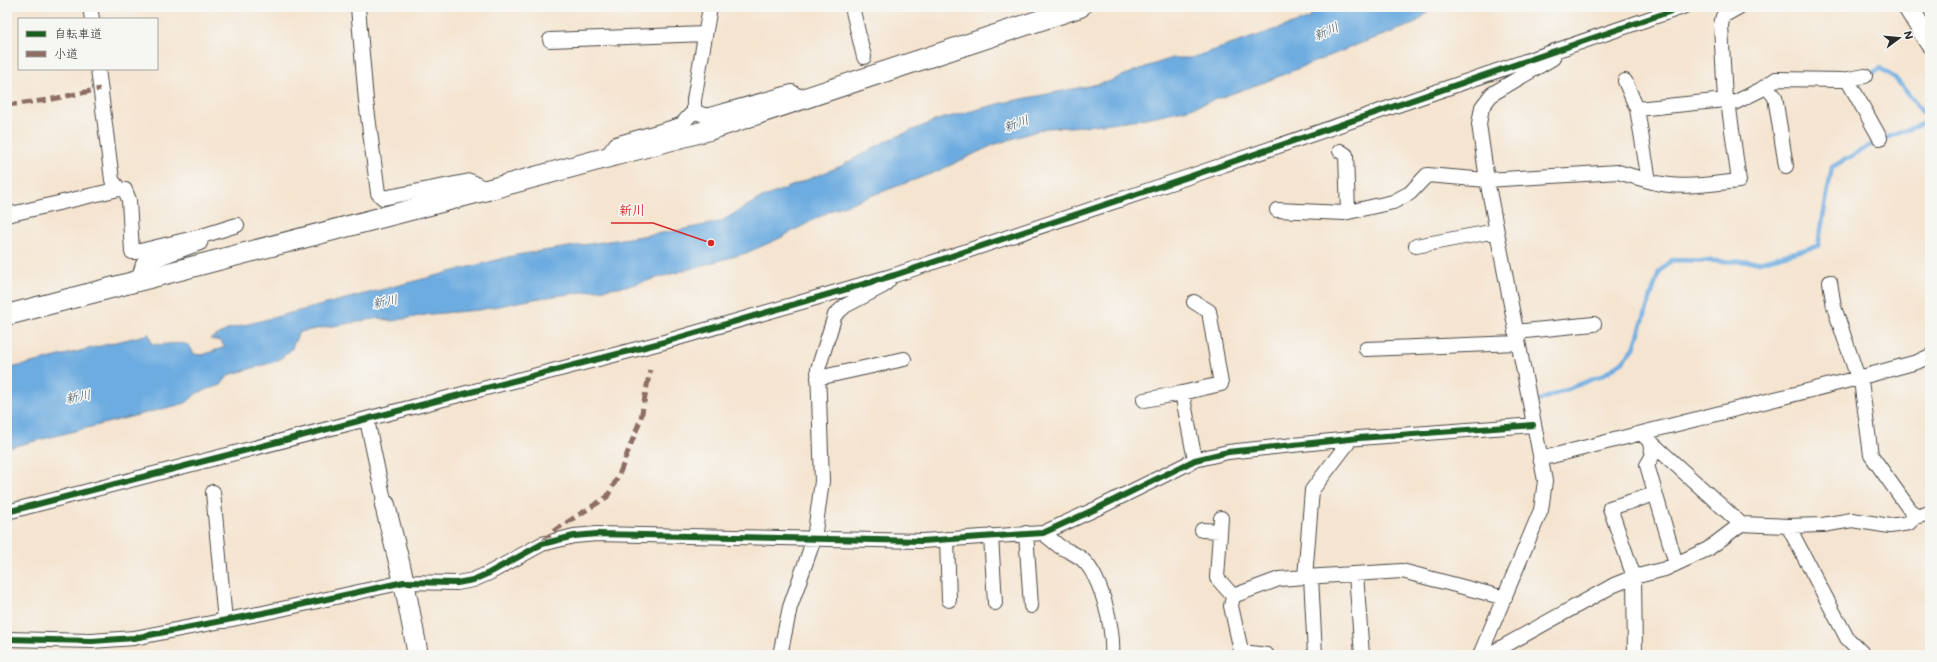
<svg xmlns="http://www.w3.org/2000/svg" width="1937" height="662" viewBox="0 0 1937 662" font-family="Mali,'Klee One',sans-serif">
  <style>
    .water { fill: #6dace0; stroke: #4c6c86 }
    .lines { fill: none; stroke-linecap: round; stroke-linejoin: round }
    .stream { stroke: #6dace0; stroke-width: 4.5 }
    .street-casing { stroke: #494744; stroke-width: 16 }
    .secondary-casing { stroke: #494744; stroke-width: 22 }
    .street { stroke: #fff; stroke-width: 14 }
    .secondary { stroke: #fff; stroke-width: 20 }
    .quiet { stroke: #8d6e63; stroke-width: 5; stroke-dasharray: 10 5; stroke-linecap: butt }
    .cycleway-casing { stroke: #f6f6f2; stroke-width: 8 }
    .cycleway { stroke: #1b5e20; stroke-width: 6 }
    .labels { text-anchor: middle; stroke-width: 3; stroke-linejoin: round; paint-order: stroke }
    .water-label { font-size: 13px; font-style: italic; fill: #42586a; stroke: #f6f6f2 }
    .leader { fill: none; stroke: #d62828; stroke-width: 1.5 }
    .callout-dot { fill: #d62828; stroke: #f6f6f2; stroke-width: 1.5 }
    .callout-label { font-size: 13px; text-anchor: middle; font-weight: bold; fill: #d62828; stroke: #f6f6f2; stroke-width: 3; stroke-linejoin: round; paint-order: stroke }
  </style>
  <rect width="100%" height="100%" fill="#f6f6f2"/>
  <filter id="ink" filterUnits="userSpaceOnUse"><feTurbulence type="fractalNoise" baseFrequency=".025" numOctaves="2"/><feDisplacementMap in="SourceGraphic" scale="8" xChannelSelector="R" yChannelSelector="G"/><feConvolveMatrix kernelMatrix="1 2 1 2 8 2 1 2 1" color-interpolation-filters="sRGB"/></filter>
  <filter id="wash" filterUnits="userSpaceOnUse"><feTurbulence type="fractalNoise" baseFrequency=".012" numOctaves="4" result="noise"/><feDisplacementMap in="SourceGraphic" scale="16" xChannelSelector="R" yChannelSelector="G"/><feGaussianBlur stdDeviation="0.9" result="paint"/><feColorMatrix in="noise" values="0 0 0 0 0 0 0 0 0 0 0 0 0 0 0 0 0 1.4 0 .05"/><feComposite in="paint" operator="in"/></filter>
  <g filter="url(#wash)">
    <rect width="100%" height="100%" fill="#f5e4cf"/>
    <!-- water -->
    <path class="water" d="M1318,7H1434L1414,24L1359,44L1265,82L1188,109L1141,119L1087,126L1046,128L993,145L936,172L832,210L778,239L746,253L632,285L534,299L479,310L431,314L392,321L379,318L299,332L291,350L277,361L229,375L221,385L197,393L186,403L7,448V369L149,334L152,344C166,346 174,341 189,345L194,354L202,355L225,347L220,341L210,339L229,329L516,255L675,231L720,222L757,200L841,166L886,141L937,120L1002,103L1108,82L1134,71L1172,58H1191L1310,18L1312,12Z"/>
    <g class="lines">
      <!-- stream -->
      <path class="stream" d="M1868,76L1880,68L1895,78L1930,121
        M1535,402L1603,375L1622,362L1634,348L1659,272L1672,260L1759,262L1818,246L1832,167L1878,141L1930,121
        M1737,534L1753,530"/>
    </g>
  </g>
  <g filter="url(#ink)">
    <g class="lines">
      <defs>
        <path id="street" d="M90,7L92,19
          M358,7L366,101L378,193L383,198L470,181L487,190
          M710,7L694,100V111L706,116L792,92L801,98
          M852,7L864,57
          M1739,7L1723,16L1721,25L1725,100L1734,103L1760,90L1776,79L1843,80L1865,76
          M550,40L705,34
          M98,69L112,180L119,189L125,190L129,200L132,252H136L202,236L200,243L143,264L138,281
          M1847,79L1880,138
          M1625,81L1637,109
          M1766,86L1775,97L1786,166
          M1725,100L1637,109L1649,181C1679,190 1709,184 1739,181L1728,101
          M1340,151L1346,155L1348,212
          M607,156L616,144L681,125L694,111
          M1277,210L1344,213L1393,202L1410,193L1427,175L1487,180L1618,172L1649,181
          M7,215L119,189
          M202,236L237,225
          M1416,246L1496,231
          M1194,302L1209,311L1221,384L1182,393L1195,460
          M1515,332L1594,324
          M1366,349L1517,343
          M818,378L904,359
          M1144,400L1182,393
          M367,420L385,505
          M1642,434L1741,524
          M1649,440L1653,455L1647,465L1676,564
          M1540,459L1858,378L1917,362L1930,356
          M213,492L225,621
          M1655,494L1610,508L1634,577L1665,569L1708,549L1741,524L1788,526L1847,638L1864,655
          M7,512L664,342L895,275L1191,176L1683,7
          M1915,517L1930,513
          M1221,518L1217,578L1233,596
          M1788,526L1823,525L1852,520L1890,526L1909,523L1915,517L1871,455L1861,381L1858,378L1834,307L1830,282
          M1202,530L1220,531
          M1026,533L1031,606
          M1043,533C1048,537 1054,542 1059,546C1067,551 1077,554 1083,560C1102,578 1114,630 1112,655
          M991,536L995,603
          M947,539L949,600
          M1356,574L1362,655
          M1311,576L1315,655
          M1305,577L1402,571L1505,598
          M7,639L92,641L134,638L263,613L404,582L457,583L473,580L489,573L542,544L574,536L597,534L922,541L1043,533L1100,507L1195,460L1228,452L1359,438L1533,425
          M1242,652L1267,655
          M780,655L790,607L814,539L822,481L818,369L835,315L845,306L883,286L889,280
          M1242,655L1231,606L1233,596L1279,579L1305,577L1312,490L1351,439
          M1480,655L1541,510L1545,481L1487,180L1479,124L1482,107L1492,94L1553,58
          M1488,655L1614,585L1634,577L1635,655"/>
        <path id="secondary" d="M1908,7L1930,43
          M7,315L487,190L709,130L1080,7
          M385,505L404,582L418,655"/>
      </defs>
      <!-- street casing -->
      <use href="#street" class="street-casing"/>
      <!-- secondary casing -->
      <use href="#secondary" class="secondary-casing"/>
      <!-- street -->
      <use href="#street" class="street"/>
      <!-- secondary -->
      <use href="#secondary" class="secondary"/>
      <!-- quiet -->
      <path class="quiet" d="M7,105L48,100L100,89
        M543,542L555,530L607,497L619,475L641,418L650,370"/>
      <defs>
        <path id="cycleway" d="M7,512L664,342L895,275L1191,176L1683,7
          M7,639L92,641L134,638L263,613L404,582L457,583L473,580L489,573L542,544L574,536L597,534L922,541L1043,533L1100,507L1195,460L1228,452L1359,438L1533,425"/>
      </defs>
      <!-- cycleway casing -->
      <use href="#cycleway" class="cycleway-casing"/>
      <!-- cycleway -->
      <use href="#cycleway" class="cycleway"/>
    </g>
  </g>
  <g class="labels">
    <!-- water labels -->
    <g class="water-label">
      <text transform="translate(1326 31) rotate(-23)" y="5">新川</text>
      <text transform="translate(1016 123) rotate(-20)" y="5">新川</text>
      <text transform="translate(385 301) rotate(-12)" y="5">新川</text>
      <text transform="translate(78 396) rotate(-11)" y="5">新川</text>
    </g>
  </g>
  <!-- callouts -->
  <path class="leader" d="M711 243L653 223H611"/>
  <circle class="callout-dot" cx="711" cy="243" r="4"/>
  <g class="callout-label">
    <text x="632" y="215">新川</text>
  </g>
  <!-- margin -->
  <rect width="1937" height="662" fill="none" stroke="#f6f6f2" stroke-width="24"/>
  <!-- legend -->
  <rect x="18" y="18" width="140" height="52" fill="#f6f6f2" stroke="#a5a5a2"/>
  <rect x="26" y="31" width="20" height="6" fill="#1b5e20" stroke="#a5a5a2"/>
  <text x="54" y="38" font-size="12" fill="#2b2b2b">自転車道</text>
  <rect x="26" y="51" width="20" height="6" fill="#8d6e63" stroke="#a5a5a2"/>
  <text x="54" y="58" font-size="12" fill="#2b2b2b">小道</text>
  <!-- north arrow -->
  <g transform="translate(1899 38) rotate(74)" stroke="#f6f6f2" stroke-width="3" paint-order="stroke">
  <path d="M0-3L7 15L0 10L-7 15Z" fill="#2b2b2b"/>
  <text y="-6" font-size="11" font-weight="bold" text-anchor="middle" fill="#2b2b2b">N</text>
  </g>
</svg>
